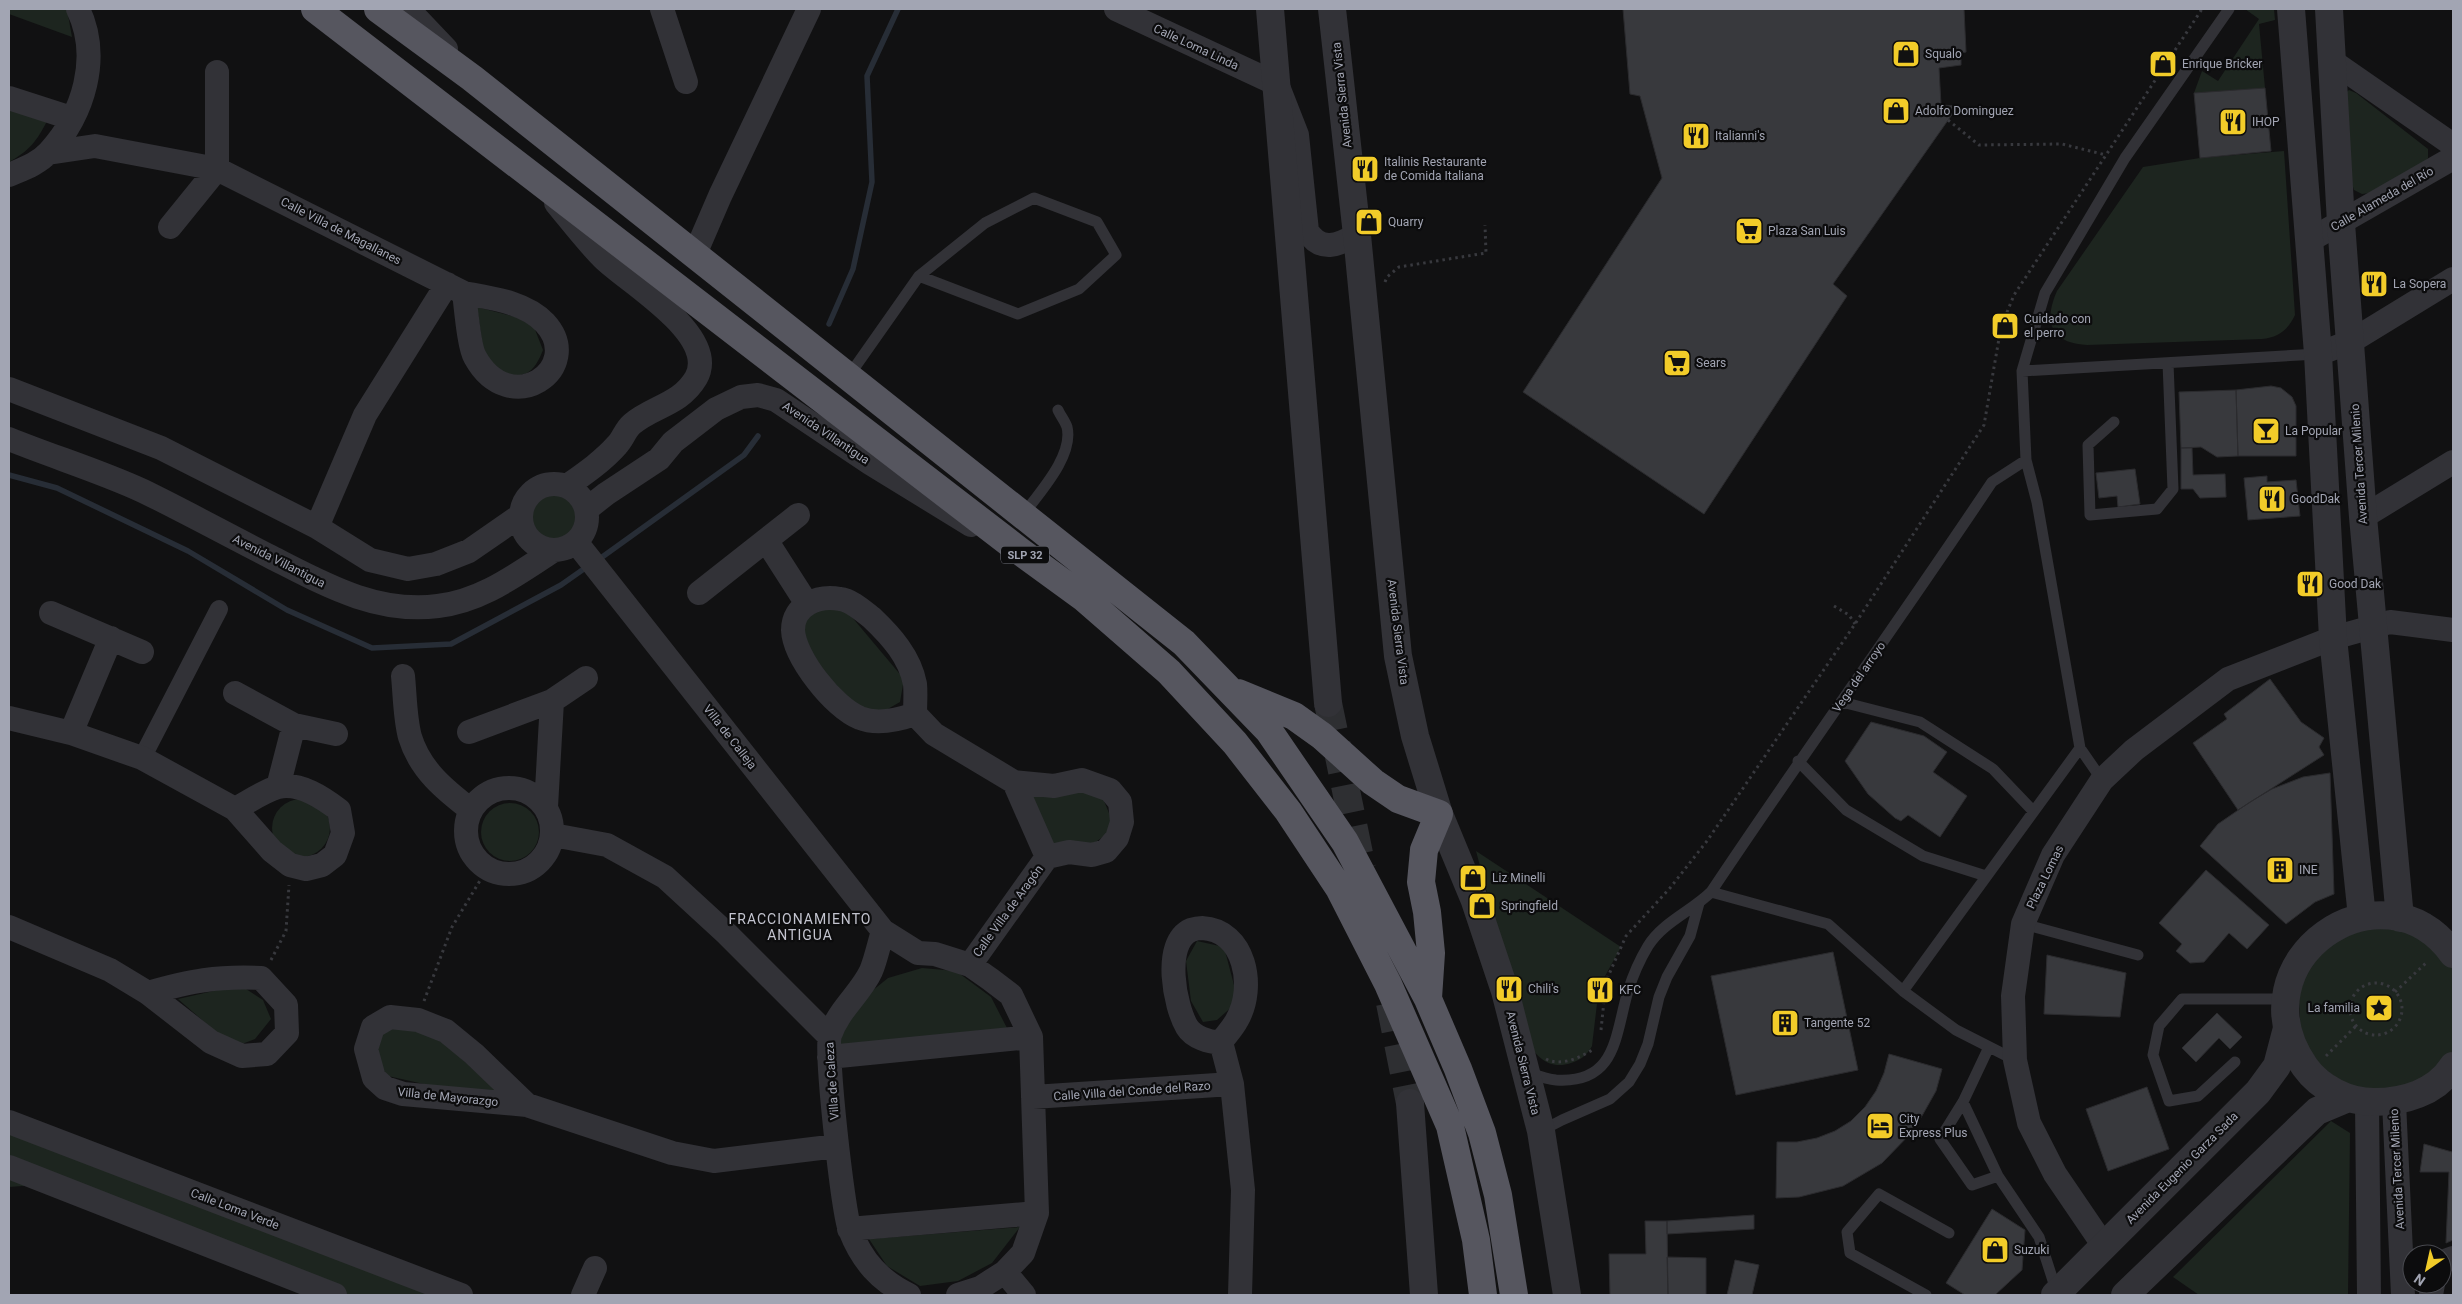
<svg xmlns="http://www.w3.org/2000/svg" width="2462" height="1304" viewBox="0 0 2462 1304" font-family="Roboto,sans-serif">
  <style>
    .green { fill: #1d251f }
    .lines { fill: none; stroke-linecap: round; stroke-linejoin: round }
    .stream { stroke: #272d36; stroke-width: 5.5 }
    .building { fill: #38393d; stroke: #2b2b2e }
    .tertiary-tunnel { stroke: #2e2f32; stroke-width: 28; stroke-dasharray: 28 14; stroke-linecap: butt }
    .path { stroke: #38393e; stroke-width: 3; stroke-dasharray: 2.5 4; stroke-linecap: butt }
    .service { stroke: #323237; stroke-width: 11 }
    .pedestrian { stroke: #323237; stroke-width: 18 }
    .minor { stroke: #323237; stroke-width: 24 }
    .tertiary { stroke: #323237; stroke-width: 28 }
    .trunk { stroke: #56565f; stroke-width: 28 }
    .labels { text-anchor: middle; stroke-width: 4.5; stroke-linejoin: round; paint-order: stroke }
    .shield { fill: #0c0c0d; stroke: #757781; stroke-width: 1 }
    .shield-label { font-size: 11px; font-weight: bold; fill: #a2a5b3 }
    .street-label { font-size: 12px; fill: #a2a5b3; stroke: #0c0c0d }
    .poi-label { font-size: 12px; fill: #a2a5b3; stroke: #0c0c0d; text-anchor: start }
    .neighbourhood-label { font-size: 14px; letter-spacing: 1px; fill: #c3c4cf; stroke: #0c0c0d }
  </style>
  <rect width="100%" height="100%" fill="#111112"/>
  <!-- green -->
  <path class="green" d="M9,9H67L72,37L9,14Z
    M2245,9H2274L2275,20L2259,24L2265,88L2194,93L2202,71L2218,81L2259,19Z
    M2349,90L2356,93L2428,149V158L2422,165L2370,193L2362,194L2354,190L2352,184L2344,94Z
    M9,108L47,121C37,141 29,151 9,162Z
    M2284,151L2295,315C2288,330 2279,337 2262,339L2087,345C2051,343 2043,323 2057,291L2143,167L2200,158Z
    M477,307L516,317L534,327L543,350C533,375 525,378 499,374L484,355Z
    M529 518a24 24 0 1 1 48 0a24 24 0 1 1-48 0Z
    M828,606L846,610L904,679L900,702L879,714L850,706L803,650L802,622L810,612Z
    M1081,789L1102,796L1111,818L1107,834L1090,846L1054,845L1029,793Z
    M272 828a29 29 0 1 1 58 0a29 29 0 1 1-58 0Z
    M481 832a29 29 0 1 1 58 0a29 29 0 1 1-58 0Z
    M1476,851L1621,947L1599,987L1592,1046C1587,1055 1581,1060 1571,1063C1550,1070 1537,1058 1526,1040Z
    M2359,922L2411,928L2451,961L2453,968V1056L2430,1080L2362,1096L2302,1053L2297,969Z
    M1197,941L1224,947L1234,985L1235,1004L1217,1020L1203,1022L1191,1001L1186,961Z
    M922,968L956,971L991,997L1007,1028L840,1045L844,1023L861,1000L888,978Z
    M240,985L263,1000L271,1019L255,1039L242,1044L217,1033L178,999Z
    M385,1026L417,1028L443,1041L496,1091L437,1087L388,1076L372,1056Z
    M2331,1121L2350,1133L2348,1295H2199L2173,1277Z
    M9,1122L463,1295H334L49,1184L9,1187Z
    M1020,1227L992,1263L958,1281L920,1286L887,1266L869,1239Z"/>
  <g class="lines">
    <!-- stream -->
    <path class="stream" d="M829,324L853,269L872,182L867,76L898,9
      M9,475L57,488L188,551L287,610L372,648L451,644L561,585L588,566
      M598,560L744,455L758,436"/>
  </g>
  <!-- building -->
  <path class="building" d="M1623,9H1964L1966,52L1961,53V65L1939,68L1941,105L1958,106L1833,284L1847,296L1704,514L1523,392L1662,178L1640,96L1630,94Z
    M2265,88L2271,151L2200,158L2194,93Z
    M2271,386L2281,388L2292,397L2296,406V456H2238L2236,390Z
    M2236,390L2238,456L2217,457L2201,447L2181,448L2179,392Z
    M2181,448H2192L2193,475L2225,474L2226,497L2200,498L2193,489H2181Z
    M2135,469L2140,504L2118,507L2117,496L2099,498L2096,473Z
    M2267,476V482L2296,480L2300,516L2248,520L2244,478Z
    M2270,679L2301,722L2324,738L2319,747L2324,755L2238,810L2193,743L2227,719L2224,714Z
    M1871,722L1924,736L1947,752L1933,772L1967,796L1940,837L1908,815L1901,821L1895,818L1868,794L1845,761Z
    M2330,773L2334,894L2315,902L2286,924L2200,846L2218,824L2250,802L2272,789L2303,777Z
    M2206,870L2269,925L2247,949L2229,933L2204,962L2190,963L2176,951L2182,944L2159,923Z
    M1833,952L1858,1070L1736,1095L1711,976Z
    M2047,955L2126,973L2120,1017L2044,1014Z
    M2217,1013L2242,1037L2230,1049L2219,1038L2196,1062L2182,1048Z
    M1889,1054L1942,1069L1936,1091L1914,1130L1882,1163L1843,1186L1799,1197L1776,1198L1777,1142H1797L1817,1138L1835,1131L1851,1121L1865,1107L1876,1091L1884,1073Z
    M2147,1087L2169,1149L2108,1171L2086,1109Z
    M2424,1144L2452,1152L2453,1150V1240L2446,1243L2449,1172H2420Z
    M1992,1209L2025,1230L2022,1270L1995,1295H1965L1946,1283Z
    M1754,1215V1229L1667,1234V1221Z
    M1645,1221H1667L1668,1295H1610L1609,1254H1646Z
    M1667,1257L1706,1258V1295H1668Z
    M1735,1260L1759,1265L1752,1295H1727Z"/>
  <g class="lines">
    <!-- tertiary-tunnel -->
    <path class="tertiary-tunnel" d="M1328,703L1362,868
      M1390,1003L1410,1103"/>
    <!-- path -->
    <path class="path" d="M1948,120L1979,145L2062,144L2106,155
      M1385,282L1387,277L1399,267L1486,253L1485,225
      M1834,606L1849,615L1855,624
      M271,960L286,931L289,885
      M2350 1009a26 26 0 1 1 52 0a26 26 0 1 1-52 0Z
      M2395,992L2427,962
      M424,1001L452,927L487,869
      M1601,1030L1606,981L1626,936L1670,888L1707,841L1855,624L1984,425L2001,327L2014,295L2202,9
      M2326,1056L2356,1026
      M1546,1059C1561,1067 1581,1057 1594,1049"/>
    <!-- service -->
    <path class="service" d="M2022,371L2318,354
      M848,377L919,276L985,223L1034,198L1097,222L1116,255L1079,289L1018,314L919,276
      M2114,422L2088,445L2090,515L2157,509L2173,489L2168,363
      M1023,515C1039,493 1074,456 1067,427C1065,421 1060,415 1058,410
      M1842,702L1920,722L1993,769L2033,811
      M1798,761L1846,810L1923,856L1986,876
      M2102,780L2080,748L2037,502L2026,460L2022,371L2045,293L2125,158L2229,9
      M1711,892L1828,924L1903,991L1956,1030L2015,1060
      M2023,924L2138,955
      M1903,991L2080,748
      M1989,1047L1963,1102L1940,1139L1972,1185L1998,1176
      M2235,1062L2198,1096L2169,1101L2153,1055L2159,1026L2182,999H2285
      M1527,1072C1536,1075 1546,1079 1556,1080C1617,1084 1615,1035 1628,991C1633,975 1639,961 1648,946C1663,922 1692,911 1711,892C1803,754 1900,620 1992,482L2026,460
      M1963,1102L1998,1176L2039,1237L2057,1293
      M1541,1131L1562,1120L1610,1099L1629,1082L1640,1064L1648,1044L1659,997L1667,977L1690,936L1699,903
      M1926,1295L1850,1253L1847,1232L1879,1194L1949,1233"/>
    <!-- pedestrian -->
    <path class="pedestrian" d="M142,758L219,609"/>
    <!-- minor -->
    <path class="minor" d="M408,9L446,49
      M662,9L686,82
      M1116,9L1277,84L1297,135L1307,231C1321,253 1338,245 1357,235
      M2332,61L2453,145
      M9,98L71,118
      M48,153L95,146L217,169L464,293C491,298 525,302 545,323C586,368 510,421 475,357C469,347 466,308 464,293
      M9,175C23,169 38,164 49,152C84,114 101,57 78,9
      M556,203C571,221 586,241 603,258C628,283 720,335 696,378C680,405 653,406 632,424C625,430 623,439 617,445C603,461 584,474 567,486
      M170,227L217,169V72
      M2310,240L2453,158
      M695,254L720,196L809,9
      M2318,354L2350,342L2453,279
      M9,389L161,448L317,527L370,560L408,569L436,564L469,551L521,515
      M9,439C53,457 100,471 143,491C186,512 228,535 271,557C324,584 376,614 438,606C482,601 517,574 553,551
      M521 517a33 33 0 1 1 66 0a33 33 0 1 1-66 0Z
      M587,509L606,494L659,459L673,442L716,409L741,397L758,395L776,400L870,463L971,525
      M2363,517L2453,462
      M317,527L365,415L447,284
      M766,540L807,604
      M576,542L883,931L918,953L935,954L970,965L990,979L1011,995L1031,1037L1037,1213L1023,1253L1005,1272L980,1288L958,1295
      M699,593L798,515
      M51,613L142,652
      M403,676C405,696 405,719 410,737C420,770 445,790 471,810
      M235,693L294,725L336,734
      M915,714C898,720 877,725 860,718C834,708 794,657 793,630C793,605 818,595 840,599C851,600 863,611 872,618C891,636 910,657 915,684C916,693 915,705 915,714L934,734L1014,782L1054,786L1082,780L1110,790L1120,802L1122,822L1117,838L1106,851L1092,855L1069,852L1047,857L970,965
      M9,718L71,733L142,758L235,809L272,851L290,865L306,869L322,865L335,855L343,833L339,810C323,798 300,782 278,787C264,791 248,802 235,809
      M469,732L552,701L586,678
      M71,733L111,638
      M1014,782L1047,857
      M278,787L294,725
      M466 831a43 43 0 1 1 86 0a43 43 0 1 1-86 0Z
      M546,807L552,701
      M553,835L607,845L665,877L727,934L829,1036
      M9,927L110,970L148,993L211,1042L242,1056L267,1054L287,1033L286,1005L261,978C216,976 191,981 148,993
      M1202,928C1245,930 1256,987 1237,1020C1233,1028 1226,1035 1221,1042C1210,1043 1193,1037 1187,1027C1175,1007 1162,943 1191,930C1194,929 1199,928 1202,928Z
      M883,931C879,944 876,959 871,971C861,993 839,1009 830,1035C825,1050 843,1212 850,1230C862,1261 880,1281 909,1295
      M1221,1042L1232,1084L1243,1190L1240,1295
      M829,1057L1031,1037
      M1033,1097L1232,1084
      M2367,1102L2369,1295
      M2394,1102L2403,1295
      M527,1105L474,1054L446,1031L418,1020L390,1017L373,1027L366,1049L374,1078L385,1088L403,1094L527,1105L672,1153L714,1161L837,1146
      M9,1122L461,1295
      M9,1167L335,1295
      M849,1229L1037,1213
      M2104,1246L2055,1174L2029,1123L2015,1060L2013,996L2023,924L2053,855L2102,780L2134,750L2228,679L2333,638L2390,622L2453,630
      M2442,1262L2453,1258
      M1005,1272L1024,1295
      M583,1295L595,1268
      M2431,1295L2433,1284"/>
    <!-- tertiary -->
    <path class="tertiary" d="M1270,9L1328,703
      M1332,9L1357,235L1398,656L1415,736L1439,814L1475,901L1505,991L1541,1131L1567,1295
      M2291,9L2318,354L2333,638L2362,917
      M2329,9L2341,223L2363,517L2400,918
      M2453,954C2383,857 2231,960 2305,1067C2320,1088 2348,1102 2374,1102C2403,1102 2436,1093 2453,1066
      M1410,1103L1424,1295
      M2055,1295L2258,1092L2277,1066L2287,1028
      M2125,1295L2317,1111L2348,1098"/>
    <!-- trunk -->
    <path class="trunk" d="M315,9L1021,552L1084,598L1169,672L1235,743L1288,811L1339,888L1388,984L1450,1126L1476,1240L1483,1295
      M378,9L472,78L1184,643L1269,731L1345,842L1428,999L1458,1069L1482,1133L1498,1195L1514,1295
      M1238,693L1294,716L1322,736L1373,782L1398,799L1439,814L1424,850L1421,882L1427,912L1431,953L1428,998"/>
  </g>
  <!-- icons -->
  <defs>
    <symbol id="shop-square" viewBox="-11 -11 22 22"><rect x="-9" y="-9" width="18" height="18" rx="4" fill="#f2cc29" stroke="#0c0c0d"/><path d="M-5-2.5h2.3a2.7 3.5 0 0 1 5.4 0H5L5.5 6h-11ZM-1.5-2.5h3a1.5 2.3 0 0 0-3 0Z" fill="#111"/></symbol>
    <symbol id="restaurant-square" viewBox="-11 -11 22 22"><rect x="-9" y="-9" width="18" height="18" rx="4" fill="#f2cc29" stroke="#0c0c0d"/><path d="M-5-6h1v4h1v-4h1v4h1v-4h1v5L-1.5 .5V6h-2V.5L-5-1ZM5-6V6H3V1.5H1.5Q1.5-4 5-6Z" fill="#111"/></symbol>
    <symbol id="supermarket-square" viewBox="-11 -11 22 22"><rect x="-9" y="-9" width="18" height="18" rx="4" fill="#f2cc29" stroke="#0c0c0d"/><path d="M-6-5.5h2.5l.6 2H6L4.5 2H-2.5L-4.4-4H-6ZM-1.5 3.2a1.3 1.3 0 1 0 .1 0ZM3 3.2a1.3 1.3 0 1 0 .1 0Z" fill="#111"/></symbol>
    <symbol id="bar-square" viewBox="-11 -11 22 22"><rect x="-9" y="-9" width="18" height="18" rx="4" fill="#f2cc29" stroke="#0c0c0d"/><path d="M-6-5H6L.8 .8V4.5H3.5V6h-7V4.5H-.8V.8Z" fill="#111"/></symbol>
    <symbol id="building-square" viewBox="-11 -11 22 22"><rect x="-9" y="-9" width="18" height="18" rx="4" fill="#f2cc29" stroke="#0c0c0d"/><path d="M-4-6H4V6H1V3H-1V6H-4ZM-2.5-4.3h1.7v1.8h-1.7ZM.8-4.3h1.7v1.8H.8ZM-2.5-1h1.7V.8h-1.7ZM.8-1h1.7V.8H.8Z" fill="#111"/></symbol>
    <symbol id="sight-square" viewBox="-11 -11 22 22"><rect x="-9" y="-9" width="18" height="18" rx="4" fill="#f2cc29" stroke="#0c0c0d"/><path d="M0-6L1.8-2.2L6-1.7L2.9 1.2L3.7 5.4L0 3.3L-3.7 5.4L-2.9 1.2L-6-1.7L-1.8-2.2Z" fill="#111"/></symbol>
    <symbol id="hotel-square" viewBox="-11 -11 22 22"><rect x="-9" y="-9" width="18" height="18" rx="4" fill="#f2cc29" stroke="#0c0c0d"/><path d="M-6-4.5h1.5V1H6V5H4.5V3h-9V5H-6ZM-4 0a1.8 1.8 0 1 1 3.6 0ZM.5 0V-2.5h3Q6-2.5 6 0Z" fill="#111"/></symbol>
  </defs>
  <g fill-rule="evenodd">
    <use href="#shop-square" x="1890" y="38" width="32" height="32"/>
    <use href="#shop-square" x="2147" y="48" width="32" height="32"/>
    <use href="#shop-square" x="1880" y="95" width="32" height="32"/>
    <use href="#restaurant-square" x="2217" y="106" width="32" height="32"/>
    <use href="#restaurant-square" x="1680" y="120" width="32" height="32"/>
    <use href="#restaurant-square" x="1349" y="153" width="32" height="32"/>
    <use href="#shop-square" x="1353" y="206" width="32" height="32"/>
    <use href="#supermarket-square" x="1733" y="215" width="32" height="32"/>
    <use href="#restaurant-square" x="2358" y="268" width="32" height="32"/>
    <use href="#shop-square" x="1989" y="310" width="32" height="32"/>
    <use href="#supermarket-square" x="1661" y="347" width="32" height="32"/>
    <use href="#bar-square" x="2250" y="415" width="32" height="32"/>
    <use href="#restaurant-square" x="2256" y="483" width="32" height="32"/>
    <use href="#restaurant-square" x="2294" y="568" width="32" height="32"/>
    <use href="#building-square" x="2264" y="854" width="32" height="32"/>
    <use href="#shop-square" x="1457" y="862" width="32" height="32"/>
    <use href="#shop-square" x="1466" y="890" width="32" height="32"/>
    <use href="#restaurant-square" x="1493" y="973" width="32" height="32"/>
    <use href="#restaurant-square" x="1584" y="974" width="32" height="32"/>
    <use href="#sight-square" x="2363" y="992" width="32" height="32"/>
    <use href="#building-square" x="1769" y="1007" width="32" height="32"/>
    <use href="#hotel-square" x="1864" y="1110" width="32" height="32"/>
    <use href="#shop-square" x="1979" y="1234" width="32" height="32"/>
  </g>
  <g class="labels">
    <!-- shield labels -->
    <rect class="shield" x="1001" y="546.5" width="48" height="17" rx="4"/>
    <g class="shield-label">
      <text x="1025" y="559">SLP 32</text>
    </g>
    <!-- street labels -->
    <g class="street-label">
      <text transform="translate(1196 47) rotate(25)" y="4">Calle Loma Linda</text>
      <text transform="translate(1342 95) rotate(-96)" y="4">Avenida Sierra Vista</text>
      <text transform="translate(2382 199) rotate(-30)" y="4">Calle Alameda del Río</text>
      <text transform="translate(341 231) rotate(27)" y="4">Calle Villa de Magallanes</text>
      <text transform="translate(826 433) rotate(34)" y="4">Avenida Villantigua</text>
      <text transform="translate(2359 464) rotate(-94)" y="4">Avenida Tercer Milenio</text>
      <text transform="translate(279 561) rotate(27)" y="4">Avenida Villantigua</text>
      <text transform="translate(1398 632) rotate(83)" y="4">Avenida Sierra Vista</text>
      <text transform="translate(1859 677) rotate(-55)" y="4">Vega del arroyo</text>
      <text transform="translate(730 737) rotate(52)" y="4">Villa de Calleja</text>
      <text transform="translate(2045 877) rotate(-64)" y="4">Plaza Lomas</text>
      <text transform="translate(1008 911) rotate(-54)" y="4">Calle Villa de Aragón</text>
      <text transform="translate(1523 1063) rotate(76)" y="4">Avenida Sierra Vista</text>
      <text transform="translate(832 1081) rotate(-94)" y="4">Villa de Caleza</text>
      <text transform="translate(1132 1091) rotate(-4)" y="4">Calle Villa del Conde del Razo</text>
      <text transform="translate(448 1097) rotate(6)" y="4">Villa de Mayorazgo</text>
      <text transform="translate(2182 1168) rotate(-45)" y="4">Avenida Eugenio Garza Sada</text>
      <text transform="translate(2397 1169) rotate(-93)" y="4">Avenida Tercer Milenio</text>
      <text transform="translate(235 1209) rotate(21)" y="4">Calle Loma Verde</text>
    </g>
    <!-- poi labels -->
    <g class="poi-label">
      <text x="1925" y="58">Squalo</text>
      <text x="2182" y="68">Enrique Bricker</text>
      <text x="1915" y="115">Adolfo Dominguez</text>
      <text x="2252" y="126">IHOP</text>
      <text x="1715" y="140">Italianni's</text>
      <text x="1384" y="166">Italinis Restaurante<tspan x="1384" dy="14">de Comida Italiana</tspan></text>
      <text x="1388" y="226">Quarry</text>
      <text x="1768" y="235">Plaza San Luis</text>
      <text x="2393" y="288">La Sopera</text>
      <text x="2024" y="323">Cuidado con<tspan x="2024" dy="14">el perro</tspan></text>
      <text x="1696" y="367">Sears</text>
      <text x="2285" y="435">La Popular</text>
      <text x="2291" y="503">GoodDak</text>
      <text x="2329" y="588">Good Dak</text>
      <text x="2299" y="874">INE</text>
      <text x="1492" y="882">Liz Minelli</text>
      <text x="1501" y="910">Springfield</text>
      <text x="1528" y="993">Chili's</text>
      <text x="1619" y="994">KFC</text>
      <text x="2360" y="1012" text-anchor="end">La familia</text>
      <text x="1804" y="1027">Tangente 52</text>
      <text x="1899" y="1123">City<tspan x="1899" dy="14">Express Plus</tspan></text>
      <text x="2014" y="1254">Suzuki</text>
    </g>
    <!-- neighbourhood labels -->
    <g class="neighbourhood-label">
      <text x="800" y="924">FRACCIONAMIENTO<tspan x="800" dy="16">ANTIGUA</tspan></text>
    </g>
  </g>
  <!-- border -->
  <rect width="2462" height="1304" fill="none" stroke="#a2a5b3" stroke-width="20"/>
  <!-- north arrow -->
  <g transform="translate(2427 1269) rotate(214)"><circle r="24" fill="#0c0c0d" stroke="#48494f"/>
  <path d="M0-4L9 19L0 12L-9 19Z" fill="#f2cc29"/>
  <text y="-8" font-size="14" font-weight="bold" text-anchor="middle" fill="#a2a5b3">N</text>
  </g>
</svg>
